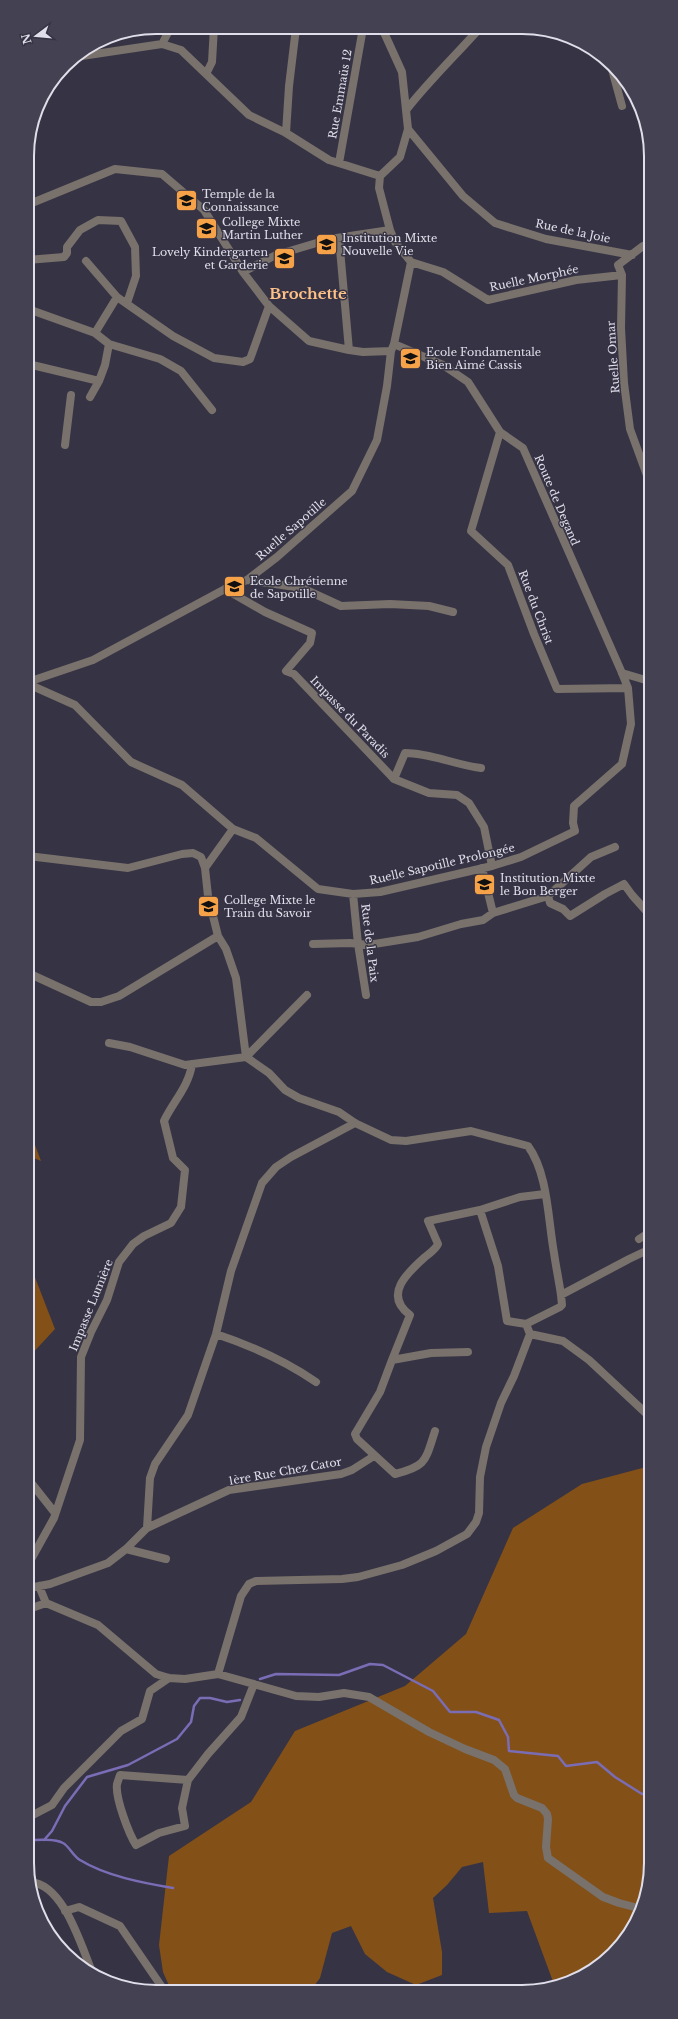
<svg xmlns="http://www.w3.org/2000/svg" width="678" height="2019" viewBox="0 0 678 2019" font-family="'Libre Baskerville',serif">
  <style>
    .green { fill: #835118 }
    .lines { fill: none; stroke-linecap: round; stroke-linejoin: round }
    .stream { stroke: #7a6db5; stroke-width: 2.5 }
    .street { stroke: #79716b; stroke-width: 8 }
    .labels { text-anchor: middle; stroke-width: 3; stroke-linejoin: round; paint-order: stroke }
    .street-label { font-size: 11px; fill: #e0deea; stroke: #363345 }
    .poi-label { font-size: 11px; fill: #e0deea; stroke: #363345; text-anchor: start }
    .district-label { font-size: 15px; font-weight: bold; fill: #fdc188; stroke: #363345 }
    .rim { fill: none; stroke: #e0deea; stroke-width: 2 }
  </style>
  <rect width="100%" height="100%" fill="#363345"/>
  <!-- green -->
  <path class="green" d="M29,1129L41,1161L29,1156Z
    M29,1262L55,1329L29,1357Z
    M650,1466L651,1871L641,1912L619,1948L587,1975L555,1987L527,1911L489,1913L483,1862L462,1867L447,1885L433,1898L442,1952V1975L416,1985L387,1972L365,1954L351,1926L332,1933L320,1978L311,1990H171L163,1972L159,1945L169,1856L251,1802L295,1731L405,1686L466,1634L513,1528L582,1484Z"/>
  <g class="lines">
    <!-- stream -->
    <path class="stream" d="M260,1679L276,1674L339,1675L370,1664L383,1665L433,1691L450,1712H476L499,1720L508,1737L509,1751L558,1756L566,1766L597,1762L615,1777L642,1794L651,1793
      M44,1840L52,1831L65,1806L87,1777L128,1765L177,1739L191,1722L194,1706L200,1698H210L227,1702L240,1700
      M29,1841C37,1839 56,1839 63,1843C69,1846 73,1856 80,1860C106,1876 143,1883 173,1888"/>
    <!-- street -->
    <path class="street" d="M382,28L402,72L408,129L400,157L380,176L379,188L390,230L395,242L411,262
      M162,44L171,27
      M75,57L162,44L181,50L249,115L286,133L329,160L380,176
      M610,62L622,106
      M207,72L212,62L214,27
      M407,109C429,81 455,56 479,29
      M408,129L463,196L495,223L546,239L632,255
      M286,133L289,86L296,28
      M339,163L363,28
      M27,205L115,169L162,174L204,210L243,272L269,306L309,341L349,350L363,352L391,351
      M339,238L349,350
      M649,244L643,246L618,265L622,275L621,328L624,383L630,429L649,481
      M27,260L64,257L67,253V247L80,230L98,220L121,221L135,247L136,276L127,303
      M86,261L117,297L173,336L214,358L243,362L250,359L269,306
      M411,262L443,272L488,300L576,280L622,275
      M243,272L276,255L330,239L390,230
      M28,309L95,333L109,344L160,359L181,371L212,410
      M95,333L117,297
      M28,364L99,381L90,397
      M99,381L105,365L109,344
      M500,432L471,531L508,565L534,634L557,689L628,688
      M65,445L71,395
      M247,580L302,588L341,606L390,604L429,606L453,612
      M225,589L265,612L312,633L310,643L286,671L294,674L394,779L429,793L457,795L469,803L484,827L492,866
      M622,673L649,681
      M28,682L93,660L225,589L247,580L277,557L352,491L377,440L387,386L391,351L394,344L411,262
      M28,684L75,705L131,762L182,785L233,829L256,838L318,889L353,894L380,892L492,866L521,857L575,831L573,823L574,806L622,764L631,724L628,688L622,673L523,448L500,432L468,382L443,365L394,344
      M394,779L405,753C431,753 455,765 481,768
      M28,856L128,868L182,854L193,853L201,857L205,868L208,896L218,936L226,949L236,978L246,1057L269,1073L285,1090L299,1098L339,1112L355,1123L391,1140L406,1141L471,1131L528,1146C548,1173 548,1220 554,1253C556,1267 559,1281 561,1295L562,1305L560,1307L526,1324L507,1321L498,1266L480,1210
      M205,868L233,829
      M482,868L493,913
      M353,894L358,944L366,995
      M548,896L550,903L563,909L570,916L605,894L624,884L632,895L649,914
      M313,944L350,943L368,945L418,937L461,924L483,920L493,913L548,896L591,857L615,847
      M28,973L91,1002H101L119,996L218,936
      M109,1043L130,1047L185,1065L246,1057L307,995
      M639,1239L650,1232
      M561,1295L629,1259L650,1249
      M216,1334C252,1346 284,1360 316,1382
      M530,1334L563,1341L589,1360L650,1417
      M392,1360L410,1315C383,1295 407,1273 425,1257C430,1253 436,1249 438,1244L428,1221L480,1210L520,1197L545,1194
      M435,1431C425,1461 427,1466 395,1474L357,1439L355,1434L380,1392L392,1360L431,1353L468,1352
      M29,1480L55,1513
      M147,1528L150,1478L155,1464L188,1415L216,1334L231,1271L262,1183L276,1167L291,1157L355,1123
      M126,1549L166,1559
      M29,1563L54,1518L80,1440L81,1357L91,1332L107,1300L119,1262L133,1244L144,1236L171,1223L181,1207L185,1170L173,1158L164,1121C173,1102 189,1086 192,1064
      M39,1586L46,1603L98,1625L156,1674L169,1678L185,1679L218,1674L296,1696L319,1697L344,1693L369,1697L429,1732L465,1749L494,1760L505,1769L514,1795L517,1798L542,1808L547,1814L548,1819L546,1847L548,1858L603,1897L619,1903L642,1909
      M29,1588L50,1584L108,1563L126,1549L147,1528L229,1490L341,1474L352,1470L374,1456
      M29,1609L46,1603
      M218,1674L241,1596L249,1584L256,1581L342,1579L358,1577L402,1565L436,1551L467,1534L476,1522L479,1513L480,1477L486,1447L501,1403L514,1376L530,1334L526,1324
      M188,1780L120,1775C119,1778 118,1781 117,1784C115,1798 129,1834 136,1845L159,1833L185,1826L182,1808L188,1780L208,1754L241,1717L254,1684
      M29,1817L52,1805L64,1788L121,1731L142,1719L150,1691L169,1678
      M30,1882C64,1884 81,1946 93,1974
      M65,1911L79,1907L120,1926L164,1990"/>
  </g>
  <!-- icons -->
  <defs>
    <symbol id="school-square" viewBox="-11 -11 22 22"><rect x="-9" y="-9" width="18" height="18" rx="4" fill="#f6a248" stroke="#363345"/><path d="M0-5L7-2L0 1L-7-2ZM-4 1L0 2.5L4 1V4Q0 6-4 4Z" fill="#111"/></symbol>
  </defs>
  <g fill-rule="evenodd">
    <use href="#school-square" x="174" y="188" width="25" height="25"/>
    <use href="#school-square" x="194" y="216" width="25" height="25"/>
    <use href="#school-square" x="314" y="232" width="25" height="25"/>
    <use href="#school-square" x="272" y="246" width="25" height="25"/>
    <use href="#school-square" x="398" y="346" width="25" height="25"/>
    <use href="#school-square" x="222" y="574" width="25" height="25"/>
    <use href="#school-square" x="472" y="872" width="25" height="25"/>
    <use href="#school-square" x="196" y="894" width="25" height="25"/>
  </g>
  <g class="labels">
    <!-- street labels -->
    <g class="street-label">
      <text transform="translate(340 94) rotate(-80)" y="4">Rue Emmaüs 12</text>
      <text transform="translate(573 231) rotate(12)" y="4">Rue de la Joie</text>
      <text transform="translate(534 278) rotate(-12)" y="4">Ruelle Morphée</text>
      <text transform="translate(613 357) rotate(-94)" y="4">Ruelle Omar</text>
      <text transform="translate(557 500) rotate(67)" y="4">Route de Degand</text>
      <text transform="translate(291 529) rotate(-41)" y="4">Ruelle Sapotille</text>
      <text transform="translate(536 607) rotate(69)" y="4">Rue du Christ</text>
      <text transform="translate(350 717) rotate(46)" y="4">Impasse du Paradis</text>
      <text transform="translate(442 864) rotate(-13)" y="4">Ruelle Sapotille Prolongée</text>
      <text transform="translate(370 943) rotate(83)" y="4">Rue de la Paix</text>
      <text transform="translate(91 1305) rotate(-68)" y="4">Impasse Lumière</text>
      <text transform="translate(285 1471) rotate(-10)" y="4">1ère Rue Chez Cator</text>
    </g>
    <!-- poi labels -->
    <g class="poi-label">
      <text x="202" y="198">Temple de la<tspan x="202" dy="13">Connaissance</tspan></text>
      <text x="222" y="226">College Mixte<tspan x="222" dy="13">Martin Luther</tspan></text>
      <text x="342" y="242">Institution Mixte<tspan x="342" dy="13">Nouvelle Vie</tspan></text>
      <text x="268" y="256" text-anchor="end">Lovely Kindergarten<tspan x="268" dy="13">et Garderie</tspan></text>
      <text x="426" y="356">Ecole Fondamentale<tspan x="426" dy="13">Bien Aimé Cassis</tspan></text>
      <text x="250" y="585">Ecole Chrétienne<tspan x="250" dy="13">de Sapotille</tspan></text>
      <text x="500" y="882">Institution Mixte<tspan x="500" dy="13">le Bon Berger</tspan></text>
      <text x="224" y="904">College Mixte le<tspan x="224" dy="13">Train du Savoir</tspan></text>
    </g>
    <!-- district labels -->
    <g class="district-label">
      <text x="308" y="299">Brochette</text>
    </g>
  </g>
  <!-- crop -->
  <path d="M0 0H678V2019H0ZM156 34H522A122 122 0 0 1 644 156V1863A122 122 0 0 1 522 1985H156A122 122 0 0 1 34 1863V156A122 122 0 0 1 156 34Z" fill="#444152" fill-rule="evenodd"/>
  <path class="rim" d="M156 34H522A122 122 0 0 1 644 156V1863A122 122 0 0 1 522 1985H156A122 122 0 0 1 34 1863V156A122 122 0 0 1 156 34Z"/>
  <!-- north arrow -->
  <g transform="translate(36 36) rotate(254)" stroke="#363345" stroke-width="3" paint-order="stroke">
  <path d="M0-3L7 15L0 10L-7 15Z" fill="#e0deea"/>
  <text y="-6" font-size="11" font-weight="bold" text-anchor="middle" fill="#e0deea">N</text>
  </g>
</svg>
